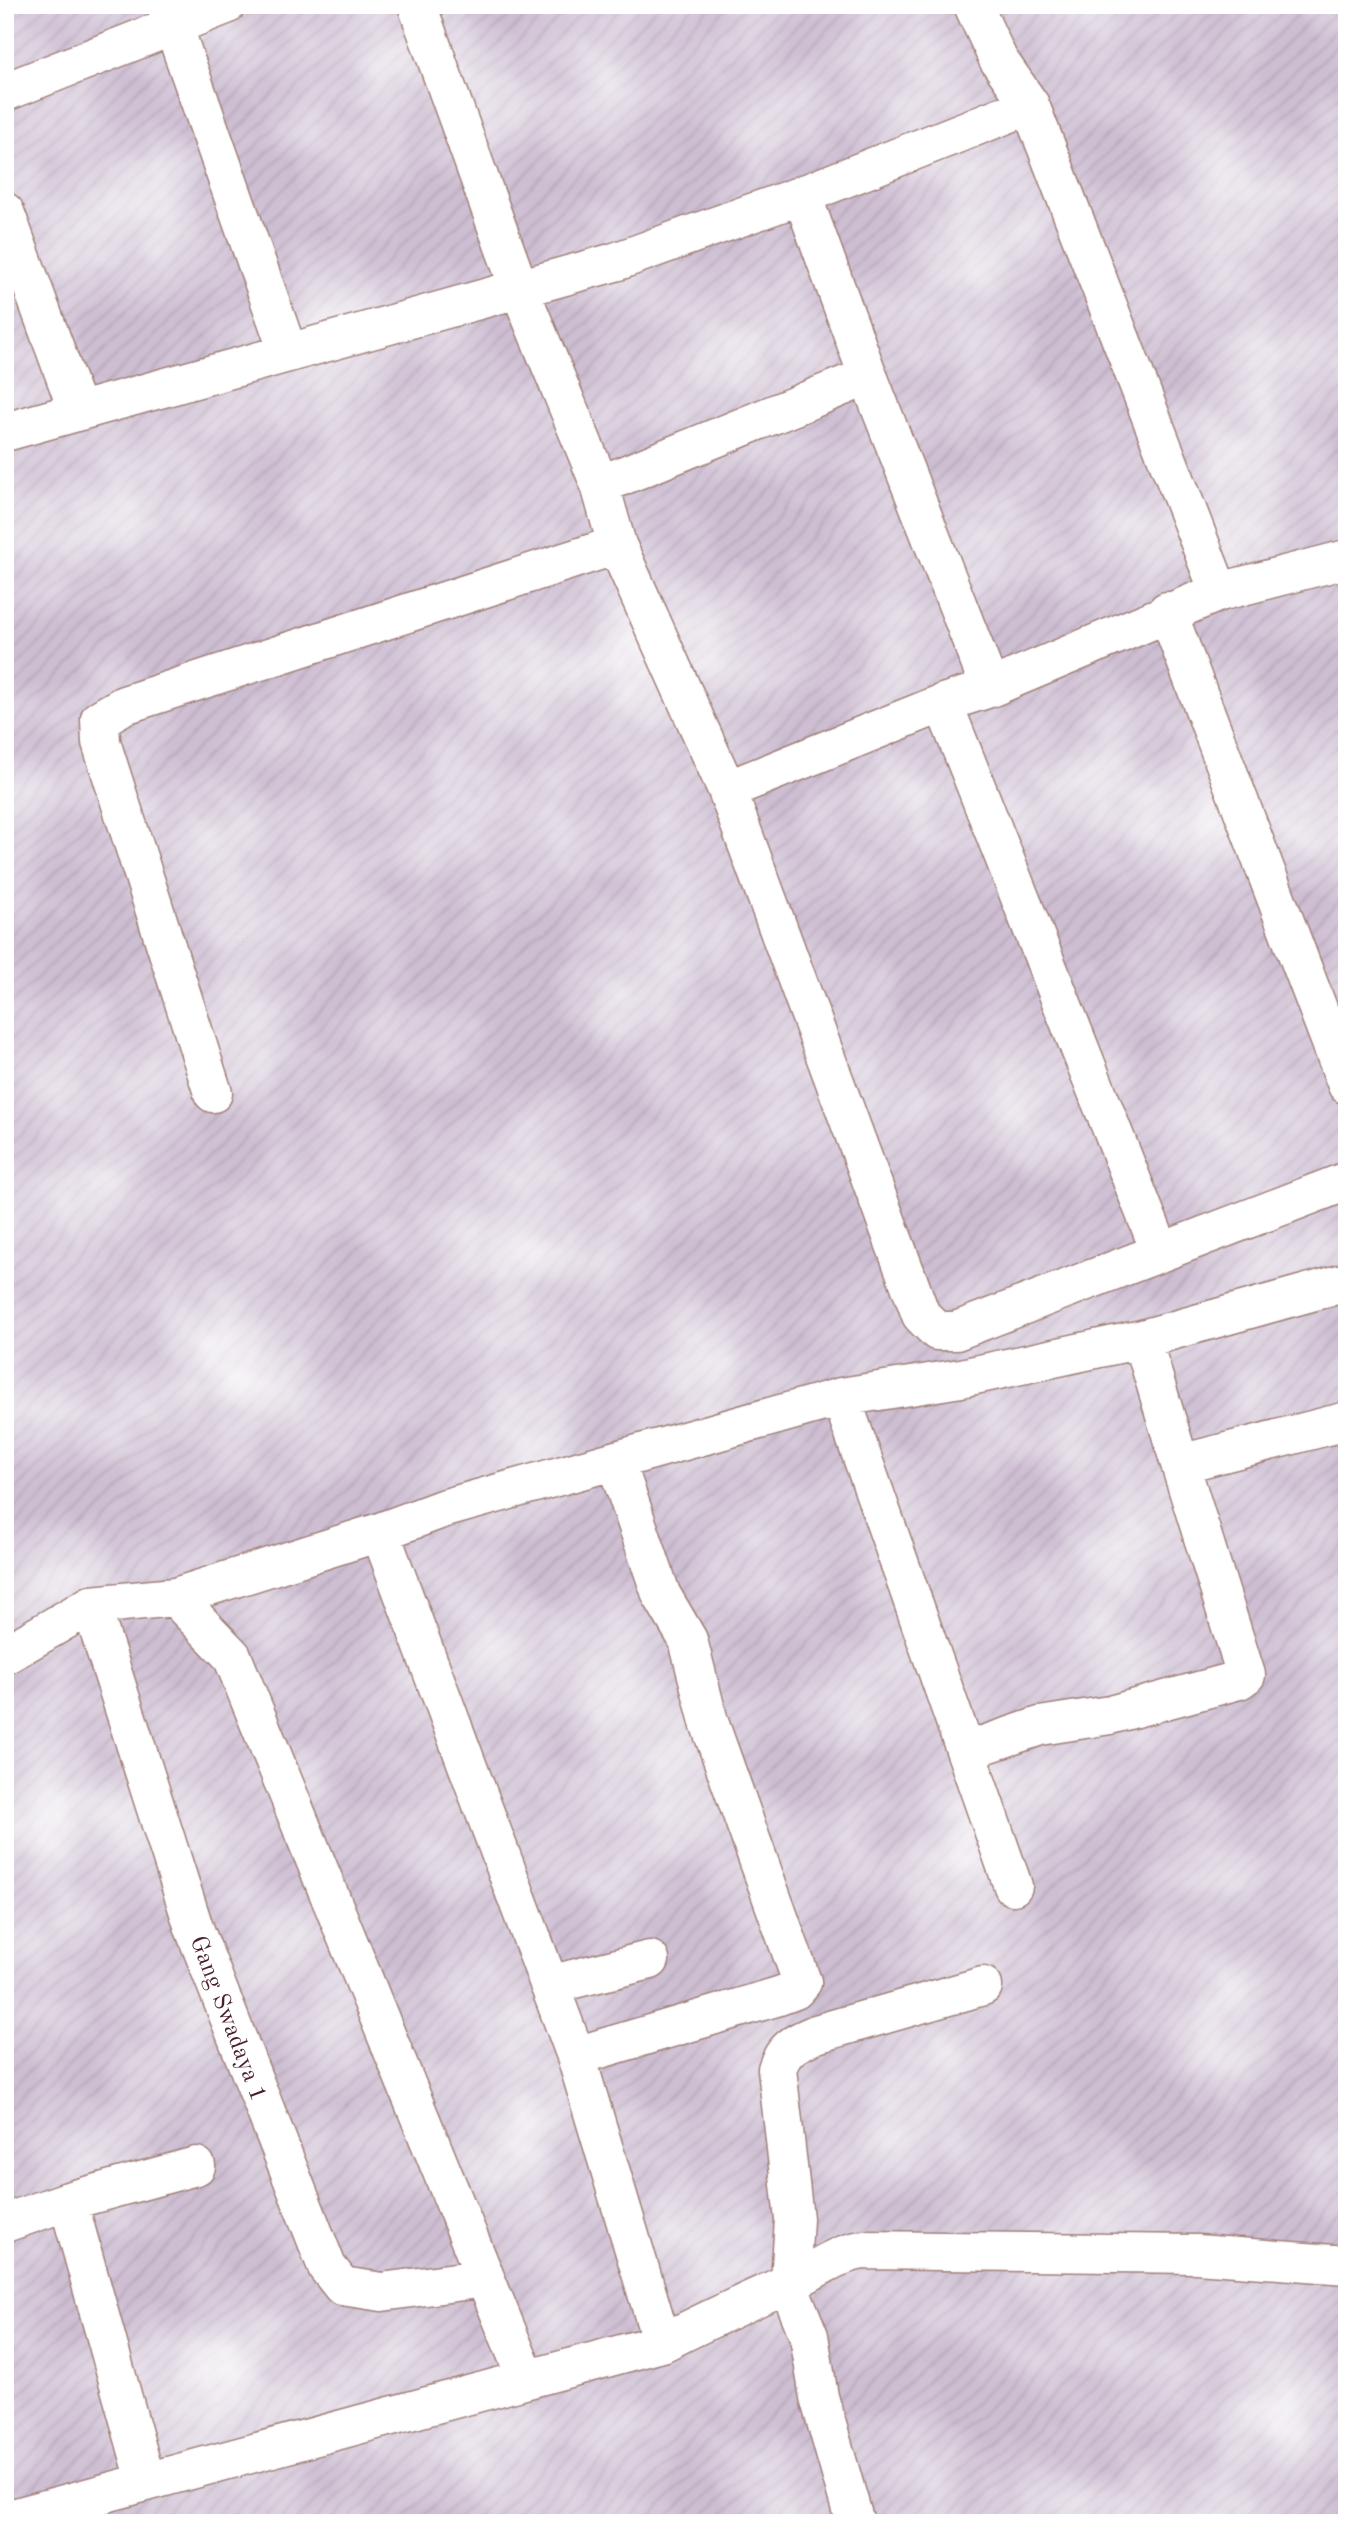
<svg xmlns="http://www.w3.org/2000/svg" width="1352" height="2528" viewBox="0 0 1352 2528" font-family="'Old Standard TT',serif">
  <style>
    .industrial { fill: url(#industrial-furrows) }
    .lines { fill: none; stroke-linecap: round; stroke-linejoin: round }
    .minor-casing { stroke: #a08079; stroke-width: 41 }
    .minor { stroke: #fff; stroke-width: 38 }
    .labels { text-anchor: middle; stroke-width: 6; stroke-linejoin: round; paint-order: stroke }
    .street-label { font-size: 24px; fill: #4a1f2b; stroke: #fff }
  </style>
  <defs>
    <pattern id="industrial-furrows" width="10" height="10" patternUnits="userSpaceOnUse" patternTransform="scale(1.75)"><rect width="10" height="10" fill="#cdbed2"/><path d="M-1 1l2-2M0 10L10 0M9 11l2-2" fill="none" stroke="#b2a3b4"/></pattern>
  </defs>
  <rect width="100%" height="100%" fill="#fff"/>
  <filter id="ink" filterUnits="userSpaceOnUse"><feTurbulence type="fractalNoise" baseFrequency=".0143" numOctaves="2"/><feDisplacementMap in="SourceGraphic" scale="14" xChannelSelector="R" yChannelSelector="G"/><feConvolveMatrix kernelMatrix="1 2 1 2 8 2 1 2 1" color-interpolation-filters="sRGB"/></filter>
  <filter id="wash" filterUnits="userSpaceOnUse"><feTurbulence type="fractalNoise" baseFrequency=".00686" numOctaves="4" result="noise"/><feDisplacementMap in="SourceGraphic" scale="28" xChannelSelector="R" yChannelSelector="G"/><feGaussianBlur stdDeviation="1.57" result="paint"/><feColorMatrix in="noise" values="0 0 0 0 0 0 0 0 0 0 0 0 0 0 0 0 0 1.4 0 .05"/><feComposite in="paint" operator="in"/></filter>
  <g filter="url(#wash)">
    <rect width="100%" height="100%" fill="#f6e0c7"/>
    <!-- industrial -->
    <path class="industrial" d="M5,5H1347V2523H5Z"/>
  </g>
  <g filter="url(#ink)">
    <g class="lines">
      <defs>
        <path id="minor" d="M166,5L288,352
          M417,5L519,288L600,485L617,545
          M973,5L998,59L1030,105
          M5,92L226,5
          M802,195L868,376L990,688
          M5,212L77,409
          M5,432L615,262L802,195L1030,105L1219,592L1347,559
          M600,485L868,376
          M1167,611L1347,1085
          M943,703L1160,1251
          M727,790L943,703L990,688L1219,592
          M213,1093L101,742L100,719L124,705L617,545L727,790L921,1315L937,1331H956L1347,1181
          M1142,1339L1180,1464L1347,1421
          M841,1397L1013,1886
          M380,1532L576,2056L662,2343
          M175,1597L232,1656L526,2378
          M91,1605L194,1928L327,2267L342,2286L382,2292L485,2278
          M5,1655L91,1605L175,1597L380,1532L442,1509L841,1397L961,1378L1142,1339L1347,1282
          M966,1751L1040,1726L1110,1715L1239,1680L1246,1675L1180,1464
          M549,1985L650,1960
          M576,2056L779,1996L795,1990L802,1982L709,1722L688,1640L661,1594L616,1462
          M68,2201L146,2481
          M5,2223L68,2201L196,2166
          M5,2520L662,2343C704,2322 746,2302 789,2283C815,2271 833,2255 862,2250L1197,2254L1347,2265
          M855,2523L819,2397L809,2336L793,2297L790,2282L794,2219L777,2069C784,2047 795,2043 816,2034L983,1986"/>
      </defs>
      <!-- minor casing -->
      <use href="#minor" class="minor-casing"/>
      <!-- minor -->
      <use href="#minor" class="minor"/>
    </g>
  </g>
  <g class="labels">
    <!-- street labels -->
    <g class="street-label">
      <text transform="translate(229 2018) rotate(69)" y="8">Gang Swadaya 1</text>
    </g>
  </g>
  <!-- margin -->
  <rect width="1352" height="2528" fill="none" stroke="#fff" stroke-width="28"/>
</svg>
